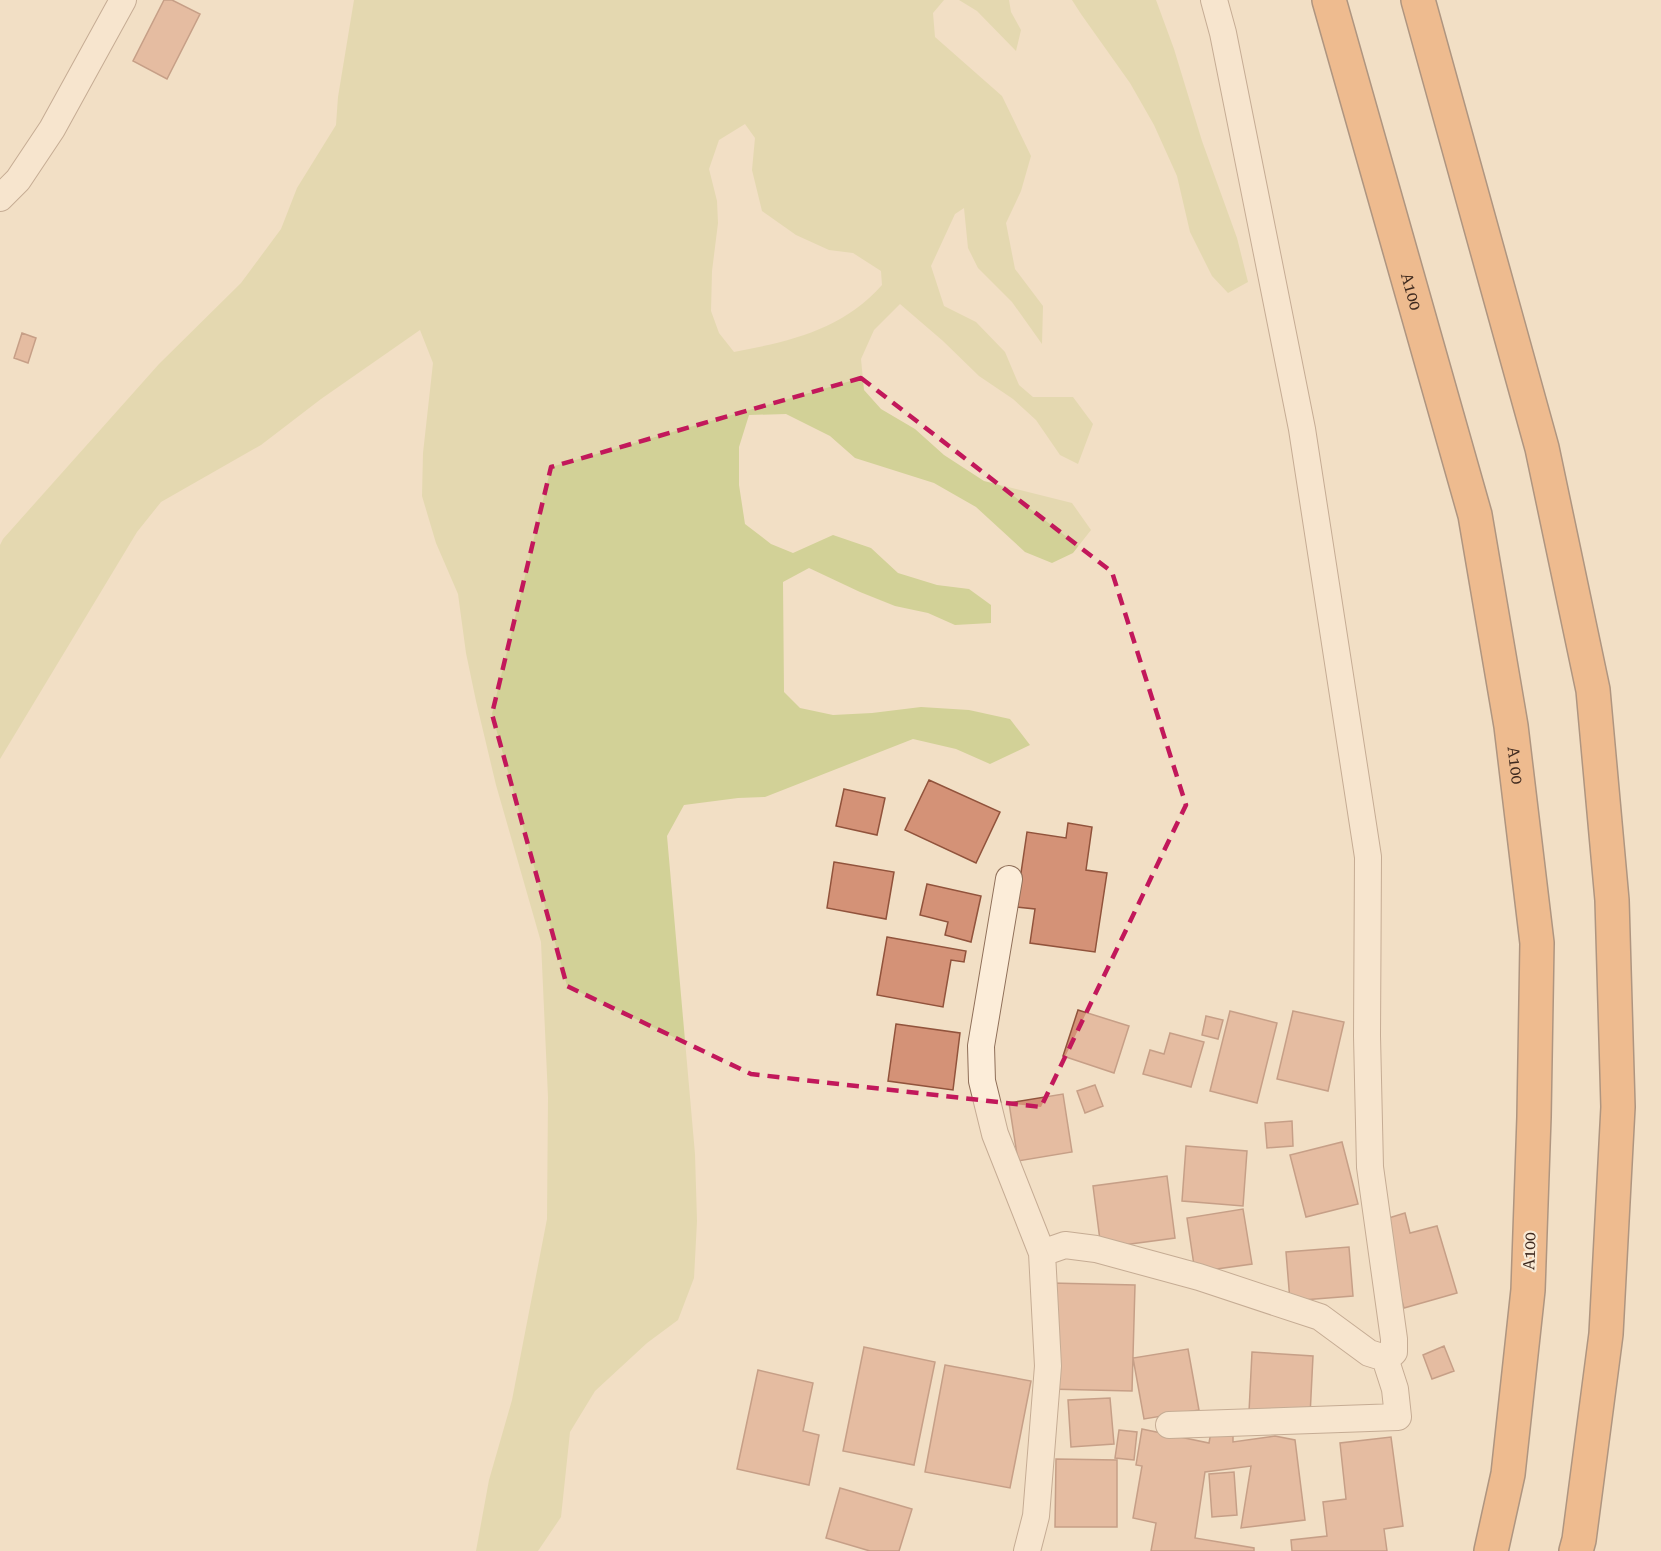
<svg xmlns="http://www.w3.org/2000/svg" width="1661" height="1551" viewBox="0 0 1661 1551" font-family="'Roboto Serif',serif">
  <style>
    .green { fill: #d2d197; fill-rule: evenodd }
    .building { fill: #d49277; stroke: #91533c; stroke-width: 1.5 }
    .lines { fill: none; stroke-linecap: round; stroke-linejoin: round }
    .minor-casing { stroke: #8f6f59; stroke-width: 28 }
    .motorway-casing { stroke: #5d3d2d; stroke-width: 36 }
    .minor { stroke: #fcedd9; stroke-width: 26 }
    .motorway { stroke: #e8914f; stroke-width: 33 }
    .marked { fill: none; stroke: #c2185b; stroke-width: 4.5; stroke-dasharray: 12 8; stroke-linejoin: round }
    .labels { text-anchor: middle; stroke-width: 4.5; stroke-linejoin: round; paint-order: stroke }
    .street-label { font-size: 16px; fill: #3e291e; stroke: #f9ead5 }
  </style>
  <rect width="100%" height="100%" fill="#f2dfc5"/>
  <!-- green -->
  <path class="green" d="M354,0H944L933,13L935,37L1002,96L1031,156L1021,191L1006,223L1015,269L1043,306L1042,344L1012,302L978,268L968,248L964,208L955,214L931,266L944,306L976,322L1005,352L1019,385L1033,397H1073L1093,424L1078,464L1060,455L1036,420L1013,399L979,376L943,341L900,304L874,330L861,359L864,390L881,409L915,429L944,455L984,481L1072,503L1091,530L1073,553L1052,563L1025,552L976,507L934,483L855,458L830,436L786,414L749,415L739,447V485L745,524L771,544L793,553L833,535L871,548L898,573L937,585L969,589L991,605V623L955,625L928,613L895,606L860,592L809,568L783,582L784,692L800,708L833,715L872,713L921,707L969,710L1010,719L1030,745L990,764L956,749L913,739L765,797L738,798L684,805L667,836L695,1154L697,1221L694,1278L678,1320L647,1343L595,1391L570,1432L561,1517L538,1551H476L489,1480L512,1400L547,1219L548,1097L541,942L496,785L476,701L466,653L458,594L436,543L422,496L423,453L433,363L420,330L321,399L261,445L161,502L137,532L0,759V545L3,539L159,364L241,283L281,229L297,188L336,125L338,97ZM745,124L755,138L752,170L762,211L796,235L829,250L853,253L881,271L882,285C842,330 791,341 734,352L719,333L711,311L712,271L718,223L717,201L709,169L719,140Z
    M959,0H1009L1011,12L1021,30L1016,51L977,11Z
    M1072,0H1156L1174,49L1202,141L1237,238L1248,282L1228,293L1212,276L1190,232L1177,176L1154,125L1130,83L1081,14Z"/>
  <!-- building -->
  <path class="building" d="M164,0H172L200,14L167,79L133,61Z
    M22,333L36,338L28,363L14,358Z
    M929,780L1000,812L976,863L905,830Z
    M844,789L885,798L877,835L836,826Z
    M1068,823L1092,827L1086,870L1107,873L1095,952L1030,943L1035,909L1016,907L1027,832L1066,838Z
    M834,862L894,872L886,919L827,908Z
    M927,884L981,896L971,942L945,935L948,922L920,915Z
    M887,937L966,951L964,962L951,960L943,1007L877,995Z
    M1078,1010L1129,1026L1114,1073L1063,1056Z
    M1230,1011L1277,1023L1257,1103L1210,1091Z
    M1293,1011L1344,1022L1328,1091L1277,1079Z
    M1206,1016L1223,1020L1218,1039L1202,1035Z
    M896,1024L960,1033L953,1090L888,1081Z
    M1170,1033L1204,1042L1191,1087L1143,1074L1150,1050L1164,1054Z
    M1095,1085L1103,1106L1085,1113L1077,1091Z
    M1063,1094L1072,1152L1018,1161L1009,1103Z
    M1292,1121L1293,1146L1267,1148L1265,1123Z
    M1342,1142L1358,1204L1306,1217L1290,1155Z
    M1186,1146L1247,1151L1243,1206L1182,1201Z
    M1167,1176L1175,1238L1101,1248L1093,1186Z
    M1243,1209L1252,1264L1195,1272L1187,1218Z
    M1405,1213L1410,1233L1437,1226L1457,1293L1404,1308L1379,1221Z
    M1349,1247L1353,1296L1290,1301L1286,1252Z
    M1051,1283L1135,1285L1132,1391L1048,1389Z
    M1444,1346L1454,1371L1432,1379L1423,1355Z
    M864,1347L935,1362L914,1465L843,1451Z
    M1188,1349L1199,1410L1144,1419L1133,1358Z
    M1252,1352L1313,1356L1310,1416L1249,1412Z
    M945,1365L1031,1381L1010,1488L925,1472Z
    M758,1370L813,1383L803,1431L819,1435L809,1485L737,1469Z
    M1110,1398L1114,1444L1071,1447L1068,1400Z
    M1142,1429L1209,1443L1211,1432L1233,1436V1442L1275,1436L1295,1440L1305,1520L1241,1528L1251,1466L1205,1472L1195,1538L1254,1548V1551H1151L1156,1523L1133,1518L1142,1466L1136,1465Z
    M1119,1430L1137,1432L1134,1460L1115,1458Z
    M1391,1437L1403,1526L1384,1529L1387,1551H1292L1291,1540L1327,1536L1323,1502L1346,1499L1340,1443Z
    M1056,1459L1117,1460V1527H1055Z
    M1234,1472L1237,1515L1212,1517L1209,1474Z
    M840,1488L912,1509L899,1551H870L826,1538Z"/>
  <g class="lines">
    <defs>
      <path id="minor" d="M0,198L18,180L52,129L123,0
        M1009,879L981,1046L982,1081L995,1134L1042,1253L1048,1366L1036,1516L1027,1551
        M1042,1253L1065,1245L1096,1249L1199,1277L1320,1317L1369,1353L1385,1358L1390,1356L1394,1352V1339L1370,1167L1367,1036L1368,857L1302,429L1223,33L1214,0
        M1169,1425L1398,1417L1395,1389L1385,1358"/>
      <g id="motorway">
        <path id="s1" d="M1329,0L1475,515L1511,726L1537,943L1534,1117L1528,1290L1508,1474L1491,1551"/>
        <path d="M1418,0L1542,448L1593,690L1612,900L1618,1107L1606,1334L1579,1540L1576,1551"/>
      </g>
    </defs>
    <!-- minor casing -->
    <use href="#minor" class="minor-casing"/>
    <!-- motorway casing -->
    <use href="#motorway" class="motorway-casing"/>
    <!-- minor -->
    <use href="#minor" class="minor"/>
    <!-- motorway -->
    <use href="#motorway" class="motorway"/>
  </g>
  <!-- marked area -->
  <path d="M0 0H1661V1551H0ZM861,378L1112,572L1186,805L1041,1107L751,1074L567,986L492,714L551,467Z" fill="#f2dfc5" fill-opacity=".55" fill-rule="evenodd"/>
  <path class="marked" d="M861,378L1112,572L1186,805L1041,1107L751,1074L567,986L492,714L551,467Z"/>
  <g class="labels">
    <!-- street labels -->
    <g class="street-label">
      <text dy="6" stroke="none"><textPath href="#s1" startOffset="303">A100</textPath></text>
      <text dy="6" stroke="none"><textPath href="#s1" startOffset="789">A100</textPath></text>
      <text transform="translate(1529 1251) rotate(-88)" y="6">A100</text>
    </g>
  </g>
</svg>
